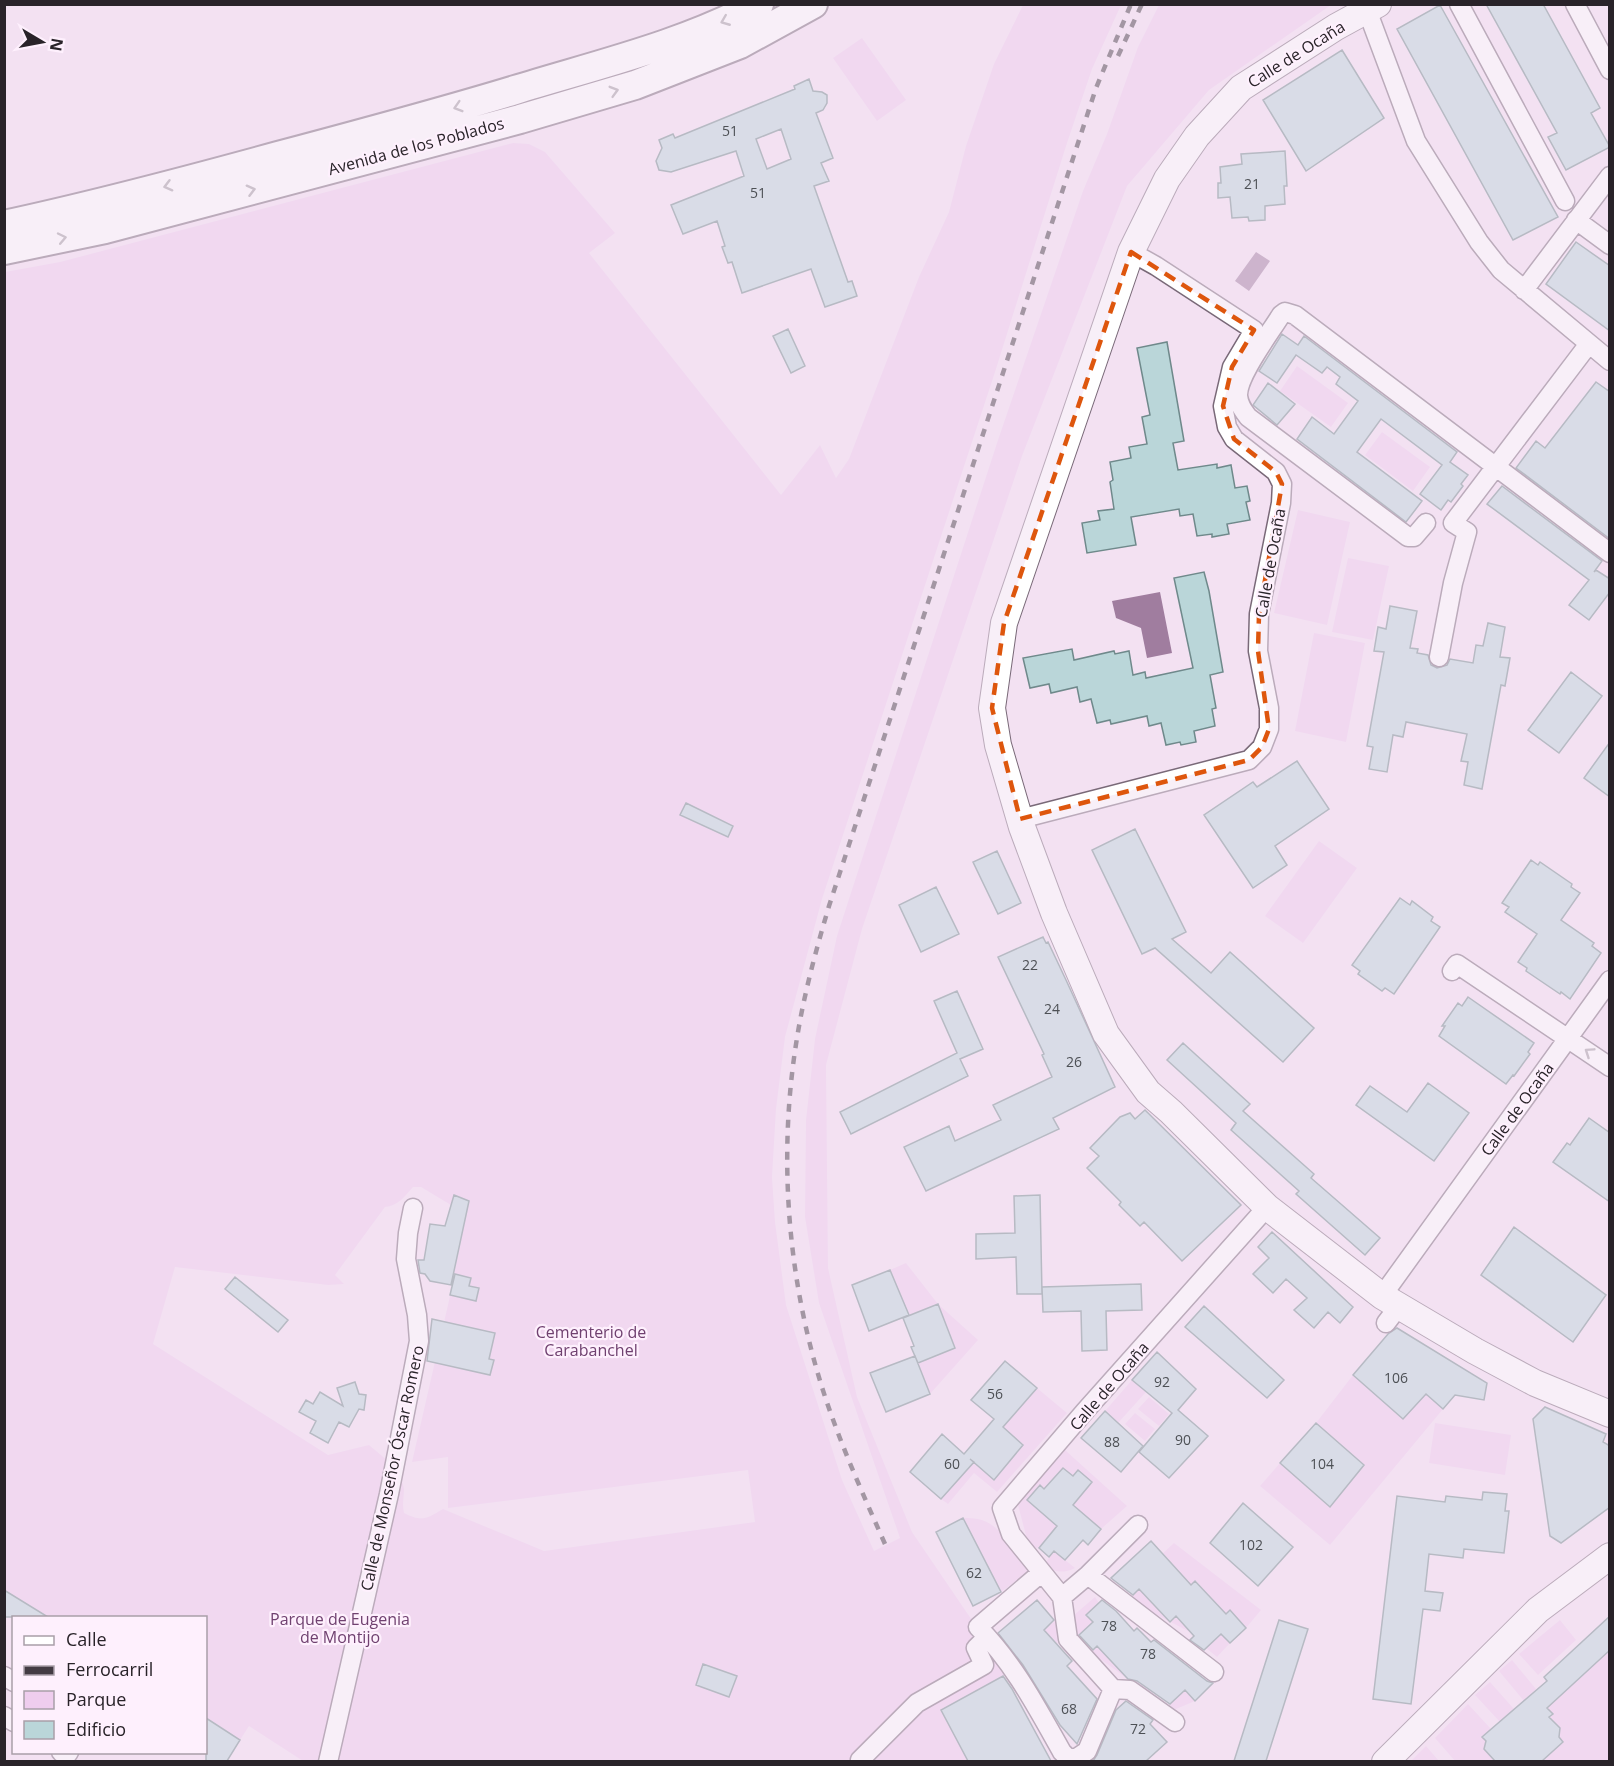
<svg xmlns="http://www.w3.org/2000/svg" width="1614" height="1766" viewBox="0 0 1614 1766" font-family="'Open Sans',sans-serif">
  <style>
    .green { fill: #efcdee; fill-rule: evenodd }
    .water { fill: #a07d9f }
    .building { fill: #bad6d9; stroke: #6f898b; stroke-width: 1.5; fill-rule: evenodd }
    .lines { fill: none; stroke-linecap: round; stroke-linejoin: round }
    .street-casing { stroke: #796978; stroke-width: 21 }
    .secondary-casing { stroke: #796978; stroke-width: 28 }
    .primary-casing { stroke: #796978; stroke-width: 32 }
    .street { stroke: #fff; stroke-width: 18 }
    .secondary { stroke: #fff; stroke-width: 26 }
    .primary { stroke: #fff; stroke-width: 28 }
    .rail { stroke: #433b43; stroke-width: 4.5; stroke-dasharray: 8 8; stroke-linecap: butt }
    .oneway { stroke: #9f9c9f }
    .marked { fill: none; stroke: #de560d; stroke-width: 4.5; stroke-dasharray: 12 8; stroke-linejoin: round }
    .labels { text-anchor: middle; stroke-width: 4.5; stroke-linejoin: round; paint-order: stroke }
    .number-label { font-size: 14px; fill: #4d5055 }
    .street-label { font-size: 16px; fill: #292329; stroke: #fef0fd }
    .park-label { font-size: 16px; fill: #704170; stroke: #fef0fd }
  </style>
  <rect width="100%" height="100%" fill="#f3e1f2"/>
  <!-- green -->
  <path class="green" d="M1023,5H1121L1092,69L1067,143L995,372L822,899L785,1037L776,1109L772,1177L775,1222L786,1305L842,1480L874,1551L900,1538L819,1303L805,1217L806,1120L815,1039L837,936L998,440L1083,191L1107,134L1138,47L1159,5H1331L1209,90L1127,186L1022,456L862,929L826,1065L828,1268L857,1397L912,1532L999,1660L1005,1675L941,1710L968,1761H303L249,1726L240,1740L206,1717V1618L48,1617L4,1590L5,272L60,262L513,143L529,144L545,152L615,233L589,253L781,495L820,445L836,478L849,459L919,277L949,212L966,146L994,64ZM413,1187H421L451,1205L448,1214L445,1280L453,1283L412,1462L448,1457V1508L748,1470L755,1522L544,1551L443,1509C426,1519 422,1522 404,1513C402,1504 404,1497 404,1489C401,1469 383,1457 369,1445L328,1455L153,1344L175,1267L328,1285L344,1284L335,1275L385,1207C398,1206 404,1197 413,1187Z
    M862,38L906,100L877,121L833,58Z
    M1297,366L1348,403L1331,427L1280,391Z
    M1382,432L1430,467L1413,491L1365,455Z
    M1298,510L1350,522L1327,625L1274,613Z
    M1348,558L1389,566L1373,640L1332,632Z
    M1314,633L1365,643L1346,742L1295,731Z
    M1319,841L1357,868L1303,943L1265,916Z
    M906,1263L938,1304L978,1340L930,1394L918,1363L955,1348L950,1335L939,1340L943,1318L938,1304L909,1315L902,1298L891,1302L896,1286L890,1270Z
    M1353,1375L1402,1419L1426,1394L1443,1409L1330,1545L1260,1486L1280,1463L1329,1507L1364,1465L1316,1423Z
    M1132,1380L1146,1392L1118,1423L1105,1411Z
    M1037,1388L1067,1413L997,1492L974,1473L948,1504L941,1499L952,1467L962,1475L974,1462L1015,1455L1023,1444L1003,1427Z
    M1149,1397L1169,1414L1159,1426L1138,1409Z
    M1135,1413L1155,1429L1145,1441L1125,1424Z
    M1435,1423L1511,1435L1505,1475L1429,1463Z
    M1065,1450L1127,1506L1101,1529L1073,1505L1078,1471L1073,1476L1063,1468L1044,1489L1039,1485L1027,1500L1060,1522L1039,1548L1032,1547L1028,1543L1018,1505Z
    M963,1518C968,1518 974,1518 978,1519C1000,1523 1019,1554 1028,1572L1001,1592Z
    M1174,1543L1261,1610L1246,1628L1230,1610L1226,1614L1196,1581L1191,1585L1162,1554Z
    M1054,1551L1075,1568C1063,1574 1054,1572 1043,1566Z
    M1157,1573L1154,1604L1171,1622L1190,1603V1632L1128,1600Z
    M1095,1597L1099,1603L1086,1615L1093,1622L1077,1637L1074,1615Z
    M1560,1620L1576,1640L1538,1675L1519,1654Z
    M1055,1621L1058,1647L1028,1643Z
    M1221,1633L1230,1643L1217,1657L1206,1648Z
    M1108,1636L1115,1664L1129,1680L1146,1664L1167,1676L1151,1692L1129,1680L1091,1652Z
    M1609,1650V1761L1542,1762L1563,1742L1559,1737L1560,1728L1550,1716L1553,1714L1547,1708Z
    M1512,1660L1536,1689L1524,1701L1499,1671Z
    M1490,1682L1514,1709L1500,1722L1475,1695Z
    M1185,1690L1195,1701L1176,1709L1167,1707Z
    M1468,1704L1491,1729L1483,1737L1486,1741L1484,1749L1495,1761H1455L1435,1738Z
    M1426,1746L1439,1761H1411Z"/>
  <!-- water -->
  <path class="water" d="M1256,252L1270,261L1249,291L1235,281Z
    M1160,592L1172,653L1147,658L1141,628L1116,618L1112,601Z"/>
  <!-- building -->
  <path class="building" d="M1486,4H1543L1600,108L1591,113L1610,147L1566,170L1548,137L1557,133Z
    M1440,5L1558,217L1513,240L1397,29Z
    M1342,50L1384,118L1306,171L1263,100Z
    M809,79L813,91L822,92L827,95V103L823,110L816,113L833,158L821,163L829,181L814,186L848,282L852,281L857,296L825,307L811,269L742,293L732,262L728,263L722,247L725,246L717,221L683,234L671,205L744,176L736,151L671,172L659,170L656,161L662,148L659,140L673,134L675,138L795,89L794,86ZM781,129L791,159L767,169L756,139Z
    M1285,151L1287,186H1284L1285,204L1265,206V220L1249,221L1248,217L1232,218L1230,197L1218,198V183H1221L1220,167L1242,164L1241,154Z
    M1576,242L1610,266V331L1546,284Z
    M788,329L805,366L791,373L773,336Z
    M1282,334L1298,345L1304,336L1457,452L1450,462L1468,475L1461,484L1463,486L1451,502L1448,500L1441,510L1420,494L1442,465L1381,419L1357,452L1422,501L1406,522L1297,439L1312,417L1334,434L1358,401L1336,384L1340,377L1327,367L1322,373L1296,355L1277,383L1259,371Z
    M1167,342L1184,441L1173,443L1178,470L1217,464V468L1231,465L1235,488L1247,486L1250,501L1246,502L1250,520L1227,524L1229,534L1212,537V534L1197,536L1193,514L1180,516L1179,509L1131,517L1136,545L1087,553L1082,523L1100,520L1098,511L1114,509L1110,482L1113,480L1110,462L1131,458L1129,447L1147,444L1142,417L1150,415L1137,348Z
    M1596,382L1610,392V539L1516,468L1536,441L1545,448Z
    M1268,383L1295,404L1277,425L1253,405Z
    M1502,486L1602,561L1594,572L1596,570L1610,579V592L1589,620L1569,605L1589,580L1487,504Z
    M1204,572L1209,591L1223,672L1210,675L1216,708L1212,709L1215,726L1194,731L1196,742L1181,745L1180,742L1166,745L1161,723L1149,726L1147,716L1111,724L1110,720L1097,723L1091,699L1080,702L1077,687L1051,693L1049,684L1030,688L1023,658L1072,649L1074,660L1114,651L1115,654L1129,651L1133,675L1145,672L1146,678L1193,668L1174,578Z
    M1390,606L1417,611L1410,648L1418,649L1417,653L1428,655L1431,665L1437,668L1447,665L1450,659L1473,663L1476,645L1483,646L1488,623L1505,627L1500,657L1510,658L1505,686L1501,685L1482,789L1464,785L1468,762L1461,761L1467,734L1406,722L1403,737L1393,735L1387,772L1369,769L1373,747L1367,746L1384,652L1374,651L1378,627L1386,629Z
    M1571,672L1602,696L1559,753L1528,730Z
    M1610,742V797L1584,778Z
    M1297,761L1329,809L1275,846L1287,865L1253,888L1204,815L1253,782L1257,787Z
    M686,803L733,826L728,837L680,815Z
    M1135,829L1186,932L1172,939L1211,973L1230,952L1314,1028L1283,1062L1155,948L1142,954L1092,850Z
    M997,851L1021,903L998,914L973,862Z
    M1531,860L1538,865L1540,862L1572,884L1571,887L1580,893L1561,920L1594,943L1592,946L1601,953L1570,999L1561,992L1560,994L1526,971L1527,968L1518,962L1537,934L1505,912L1509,907L1502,903Z
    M936,887L959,934L921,952L899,905Z
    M1400,898L1410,905L1412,901L1433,917L1431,921L1440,927L1394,994L1385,988L1382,991L1358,974L1360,971L1352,965Z
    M1043,937L1046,943L1048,942L1066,980L1115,1087L1053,1118L1059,1129L926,1191L904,1147L949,1126L955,1141L1001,1120L993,1105L1052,1077L1042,1055L1044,1054L998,957Z
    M957,991L983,1049L960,1059L968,1076L851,1134L840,1112L957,1053L934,1001Z
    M1468,997L1534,1043L1528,1052L1530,1054L1514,1076L1513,1075L1506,1084L1439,1036L1445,1026H1442L1458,1003L1462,1006Z
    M1183,1043L1250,1104L1243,1111L1314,1174L1311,1178L1380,1238L1365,1255L1296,1194L1299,1191L1231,1130L1236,1123L1167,1060Z
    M1428,1083L1469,1113L1434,1161L1356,1105L1370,1086L1407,1112Z
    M1145,1110L1241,1205L1182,1261L1144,1222L1140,1226L1119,1205L1121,1202L1087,1168L1099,1156L1090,1148L1120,1117L1130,1113L1135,1119Z
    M1589,1118L1610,1133V1202L1553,1162L1567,1143L1570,1145Z
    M454,1195L469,1201L451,1285L430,1281L425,1274L420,1273L418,1260H424L430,1224L445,1226Z
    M1040,1195L1042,1294H1017L1016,1257L976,1259V1234L1015,1233L1014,1196Z
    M1514,1227L1606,1295L1573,1342L1481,1275Z
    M1272,1232L1353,1307L1340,1323L1328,1312L1314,1328L1294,1310L1307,1298L1286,1279L1273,1293L1253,1274L1269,1258L1258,1247Z
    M890,1270L909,1315L869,1331L852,1285Z
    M455,1274L471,1278L469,1286L479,1288L476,1301L450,1295Z
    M235,1277L288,1320L278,1332L225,1289Z
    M1141,1284L1142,1310L1106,1311L1107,1350L1082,1351L1081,1311L1043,1312L1042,1287Z
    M938,1304L955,1348L918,1363L911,1347L914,1346L903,1318Z
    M1204,1306L1284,1380L1267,1398L1185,1327Z
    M432,1319L495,1333L489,1359L494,1360L490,1375L427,1361Z
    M1397,1328L1487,1383L1484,1400L1455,1395L1443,1409L1426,1394L1403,1419L1353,1375L1388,1334Z
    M1157,1352L1196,1389L1178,1410L1208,1436L1169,1478L1139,1452L1172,1413L1132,1380Z
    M915,1356L930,1394L886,1412L870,1373Z
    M1005,1361L1037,1388L1003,1427L1023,1445L994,1480L970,1459L974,1462L941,1499L910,1472L942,1434L964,1454L994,1419L971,1400Z
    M355,1382L359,1394L366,1395L364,1410L359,1409L349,1427L339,1422L328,1443L310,1433L316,1421L299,1412L306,1400L313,1404L320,1392L343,1406L337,1388Z
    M1545,1407L1606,1434L1603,1442L1610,1446V1507L1561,1543L1550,1536L1533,1419Z
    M1105,1411L1143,1446L1121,1472L1081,1438Z
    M1316,1423L1364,1465L1330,1507L1280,1463Z
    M1063,1468L1073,1476L1078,1470L1092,1482L1073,1505L1101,1529L1088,1545L1083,1540L1065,1560L1054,1551L1049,1557L1039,1548L1057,1526L1027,1500L1040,1485L1044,1489Z
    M1483,1492L1507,1494L1505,1511H1509L1504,1553L1464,1549L1463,1558L1429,1554L1425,1591L1443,1593L1440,1611L1423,1609L1411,1704L1373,1699L1397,1496L1445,1502L1446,1496L1482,1500Z
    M1243,1503L1293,1547L1258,1586L1210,1543Z
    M963,1518L1001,1592L973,1606L936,1532Z
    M1151,1541L1191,1585L1195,1581L1226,1614L1230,1610L1246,1628L1230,1643L1221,1634L1204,1650L1190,1640L1194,1636L1176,1616L1170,1622L1139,1589L1133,1595L1111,1578Z
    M4,1590L48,1617H4Z
    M1037,1600L1054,1620L1044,1630L1072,1661L1067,1666L1097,1699L1077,1744L1060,1725L1023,1665L998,1633Z
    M1102,1600L1116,1611L1134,1631L1137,1628L1151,1642L1154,1640L1207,1681L1213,1683L1195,1701L1185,1690L1170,1704L1137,1681L1128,1679L1097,1646L1093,1650L1079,1635L1093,1622L1086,1615Z
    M1610,1616V1650L1547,1708L1553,1714L1549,1717L1560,1728L1559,1737L1563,1742L1542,1761H1495L1484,1749L1486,1741L1482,1737L1547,1681L1544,1677Z
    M1279,1620L1308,1629L1266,1761H1234Z
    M703,1664L737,1676L729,1697L696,1685Z
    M1003,1676L1012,1689L1051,1761H968L941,1710Z
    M1126,1701L1153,1720L1150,1724L1167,1742L1146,1761H1093L1097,1755L1116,1710Z
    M206,1718L240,1740L227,1761H206Z"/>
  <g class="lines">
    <defs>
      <path id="street" d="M1459,4L1565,201
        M1575,4L1610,70
        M1367,10L1416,141L1479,242L1501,270L1610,361
        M1576,220L1610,245
        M1524,290L1610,176
        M1426,523L1414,537H1408L1248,417C1243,410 1239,405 1238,396C1237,376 1270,333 1281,315L1285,312L1295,315L1610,553
        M1439,657L1453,583L1467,532L1453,523L1588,345
        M1020,819L1249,760L1262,747L1269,729V708L1258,651L1259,614L1281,503L1282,484L1276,472L1234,439L1227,427L1223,406L1232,367L1254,330L1156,266L1131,252
        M1452,971L1457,964L1610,1067
        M1382,1296L1610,980
        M1386,1323L1399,1306
        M1041,1573L978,1627C1015,1665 1036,1706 1062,1752L1069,1759L1078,1757L1087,1751L1113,1689L1068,1639L1062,1597L1011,1534L1002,1508L1085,1411L1267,1207
        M1088,1575L1214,1672
        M1062,1597L1088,1575L1138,1525
        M4,1676L14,1682
        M1113,1689L1130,1690L1175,1722
        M4,1716L14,1722
        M61,1752L66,1756L69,1752
        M328,1762L389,1494L419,1341L417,1315L406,1259L408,1233L413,1208
        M864,1762L860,1760L917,1703L984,1665L976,1648L987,1637"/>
      <path id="secondary" d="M1378,4L1336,27L1241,88L1197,136L1167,179L1131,252L1004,623L992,708L998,745L1022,827L1054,913L1106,1034L1148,1092L1171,1112L1267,1207L1382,1296L1475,1351L1535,1383L1610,1414
        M1385,1762L1538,1610L1610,1556"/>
      <path id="primary" d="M4,225C97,205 187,181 278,156C357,135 436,114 515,90C596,65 683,45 759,4
        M4,250L105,229L520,119L635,85L740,44L813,4"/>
    </defs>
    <!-- street casing -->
    <use href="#street" class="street-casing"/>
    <!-- secondary casing -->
    <use href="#secondary" class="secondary-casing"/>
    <!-- primary casing -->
    <use href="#primary" class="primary-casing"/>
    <!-- street -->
    <use href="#street" class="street"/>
    <!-- secondary -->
    <use href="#secondary" class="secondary"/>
    <!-- primary -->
    <use href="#primary" class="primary"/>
    <!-- rail -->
    <path class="rail" d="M1118,56L1142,4
      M885,1544C862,1492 838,1439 821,1384C787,1274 778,1153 797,1038C804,994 816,950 829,906L1096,88L1131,4"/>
  </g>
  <!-- one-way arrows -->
  <defs><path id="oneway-chevron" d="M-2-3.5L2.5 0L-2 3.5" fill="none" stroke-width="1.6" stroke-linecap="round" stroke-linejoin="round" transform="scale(1.5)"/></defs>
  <g class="oneway">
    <use href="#oneway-chevron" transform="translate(725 21) rotate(158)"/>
    <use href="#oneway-chevron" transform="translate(614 91) rotate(-16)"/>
    <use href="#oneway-chevron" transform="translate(458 107) rotate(163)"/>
    <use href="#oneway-chevron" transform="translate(168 186) rotate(165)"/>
    <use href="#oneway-chevron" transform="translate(251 190) rotate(-15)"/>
    <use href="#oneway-chevron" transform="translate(62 238) rotate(-12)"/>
    <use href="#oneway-chevron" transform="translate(1589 1052) rotate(-146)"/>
  </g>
  <!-- marked area -->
  <path d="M0 0H1614V1766H0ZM1131,252L1254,330L1232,367L1223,406L1234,439L1276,472L1282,484L1259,614L1258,651L1269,729L1262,747L1249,760L1020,819L992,708L1004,623Z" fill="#f3e1f2" fill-opacity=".55" fill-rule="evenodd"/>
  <path class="marked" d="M1131,252L1254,330L1232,367L1223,406L1234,439L1276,472L1282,484L1259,614L1258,651L1269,729L1262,747L1249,760L1020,819L992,708L1004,623Z"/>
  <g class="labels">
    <!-- number labels -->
    <g class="number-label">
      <text x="730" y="136">51</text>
      <text x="1252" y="189">21</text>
      <text x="758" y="198">51</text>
      <text x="1030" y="970">22</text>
      <text x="1052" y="1014">24</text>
      <text x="1074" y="1067">26</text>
      <text x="1396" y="1383">106</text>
      <text x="1162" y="1387">92</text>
      <text x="995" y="1399">56</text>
      <text x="1183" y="1445">90</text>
      <text x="1112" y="1447">88</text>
      <text x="952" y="1469">60</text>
      <text x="1322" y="1469">104</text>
      <text x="1251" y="1550">102</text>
      <text x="974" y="1578">62</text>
      <text x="1109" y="1631">78</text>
      <text x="1148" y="1659">78</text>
      <text x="1069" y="1714">68</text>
      <text x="1138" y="1734">72</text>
    </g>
    <!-- street labels -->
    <g class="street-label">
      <text transform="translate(1296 54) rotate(-32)" y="6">Calle de Ocaña</text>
      <text transform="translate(416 146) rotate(-15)" y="6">Avenida de los Poblados</text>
      <text transform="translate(1270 563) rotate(-80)" y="6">Calle de Ocaña</text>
      <text transform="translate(1517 1109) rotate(-54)" y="6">Calle de Ocaña</text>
      <text transform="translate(1109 1386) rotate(-49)" y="6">Calle de Ocaña</text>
      <text transform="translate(392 1468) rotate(-78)" y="6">Calle de Monseñor Óscar Romero</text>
    </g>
    <!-- park labels -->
    <g class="park-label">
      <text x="591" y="1338">Cementerio de<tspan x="591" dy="18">Carabanchel</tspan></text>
      <text x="340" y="1625">Parque de Eugenia<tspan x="340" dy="18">de Montijo</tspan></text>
    </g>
  </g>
  <!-- border -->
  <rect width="1614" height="1766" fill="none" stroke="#292329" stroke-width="12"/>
  <!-- legend -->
  <rect x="12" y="1616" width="195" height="138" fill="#fef0fd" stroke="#a99ea8" stroke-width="1.5"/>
  <rect x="24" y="1636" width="30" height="9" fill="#ffffff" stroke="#a99ea8" stroke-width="1.5"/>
  <text x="66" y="1646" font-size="18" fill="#292329">Calle</text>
  <rect x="24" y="1666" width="30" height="9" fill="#433b43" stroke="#a99ea8" stroke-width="1.5"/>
  <text x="66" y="1676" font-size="18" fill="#292329">Ferrocarril</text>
  <rect x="24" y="1691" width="30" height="18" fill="#efcdee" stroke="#a99ea8" stroke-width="1.5"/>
  <text x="66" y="1706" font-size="18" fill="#292329">Parque</text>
  <rect x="24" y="1721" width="30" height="18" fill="#bad6d9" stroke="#a99ea8" stroke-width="1.5"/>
  <text x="66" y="1736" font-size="18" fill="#292329">Edificio</text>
  <!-- north arrow -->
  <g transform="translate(42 42) rotate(100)" stroke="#fef0fd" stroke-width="4.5" paint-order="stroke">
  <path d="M0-4.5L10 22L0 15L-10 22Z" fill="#292329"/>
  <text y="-9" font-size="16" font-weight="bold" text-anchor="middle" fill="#292329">N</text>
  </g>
</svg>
